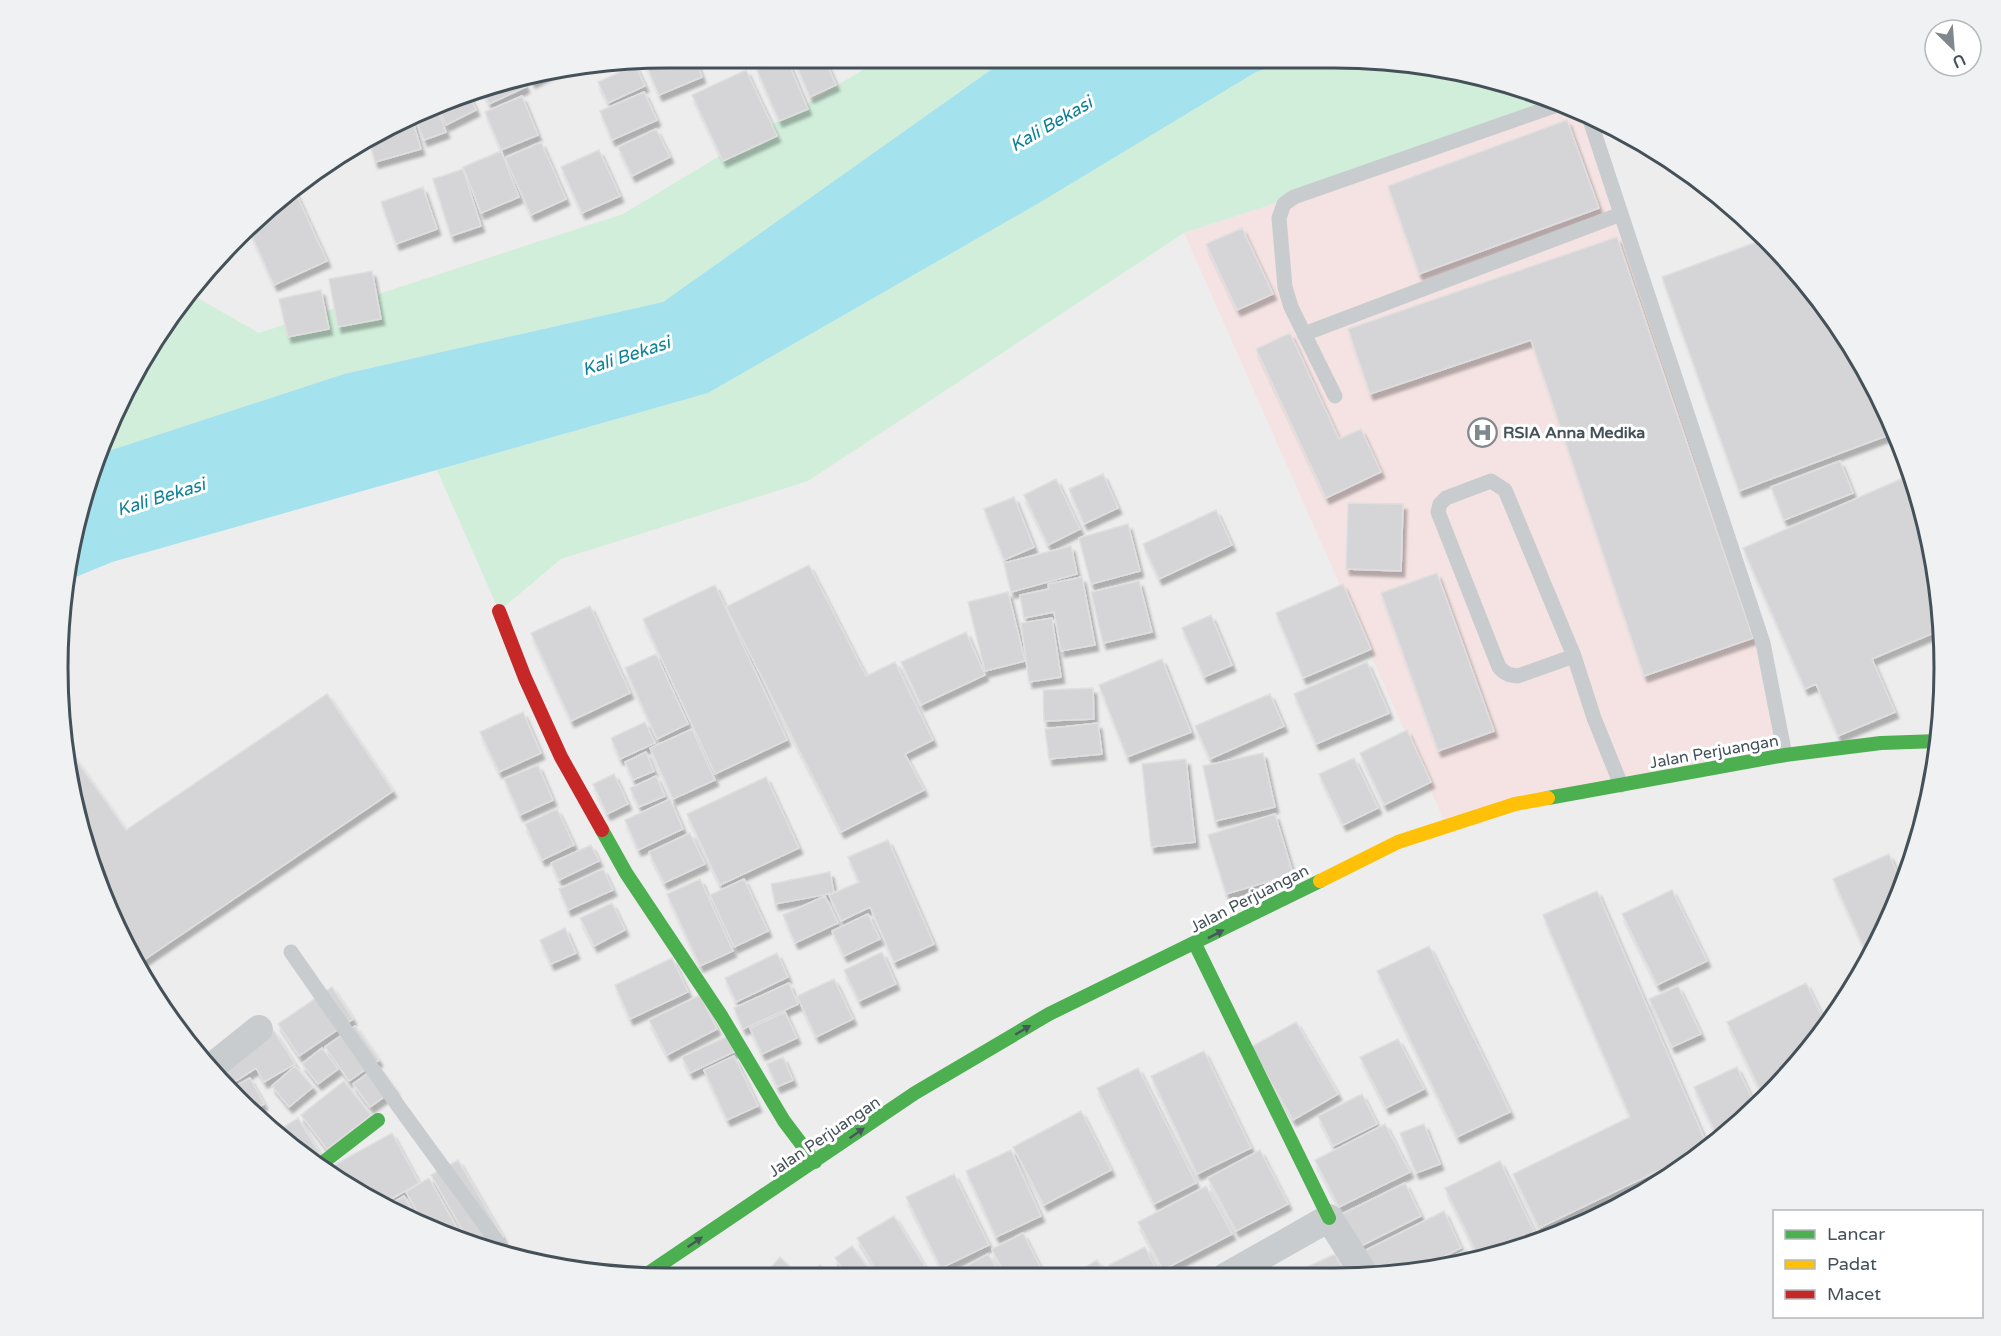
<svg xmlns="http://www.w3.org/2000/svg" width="2001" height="1336" viewBox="0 0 2001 1336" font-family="'Varela Round',sans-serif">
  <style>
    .medical { fill: #f5e3e3 }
    .green { fill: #d0eeda }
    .water { fill: #a4e2ed }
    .building { fill: #d5d5d7; stroke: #dfdfe0; stroke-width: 1.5; filter: url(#shadow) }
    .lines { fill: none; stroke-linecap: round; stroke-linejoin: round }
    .lane { stroke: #c9ccce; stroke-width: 15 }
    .street { stroke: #c9ccce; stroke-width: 28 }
    .fast { stroke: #4caf50; stroke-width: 14 }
    .slow { stroke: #ffc107; stroke-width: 14 }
    .jam { stroke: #c62828; stroke-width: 14 }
    .oneway { fill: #455a58 }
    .labels { text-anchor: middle; stroke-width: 6; stroke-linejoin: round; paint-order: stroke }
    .poi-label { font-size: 16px; font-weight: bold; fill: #445159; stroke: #fff; text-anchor: start }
    .street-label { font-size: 16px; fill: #445159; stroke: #fff }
    .water-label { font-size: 18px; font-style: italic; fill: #0b8298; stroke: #fff }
    .rim { fill: none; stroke: #445159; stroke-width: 3 }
  </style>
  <defs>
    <filter id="shadow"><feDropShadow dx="3.5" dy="6" stdDeviation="1.5" flood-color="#0004"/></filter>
  </defs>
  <rect width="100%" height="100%" fill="#eeeded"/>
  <!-- medical -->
  <path class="medical" d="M1560,104L1588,114L1732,551L1785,755L1446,825L1184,233L1294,197Z"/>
  <!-- green -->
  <path class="green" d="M876,62H1002L663,302L344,374L96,455L103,434L187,292L259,333L623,214Z
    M1290,62H1413L1491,78L1560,104L1294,197L1184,233L808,481L561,559L499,611L437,470L708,393L1039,203L1256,72Z"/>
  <!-- water -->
  <path class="water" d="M1002,62H1290L1256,72L1039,203L708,393L112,562L66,581L78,510L96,455L344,374L663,302Z"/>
  <!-- building -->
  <path class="building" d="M645,62H696L702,77L659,95Z
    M777,62H788L808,109L779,121L757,70Z
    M795,62H826L836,85L810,97Z
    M635,65L645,86L608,103L598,82Z
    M557,69L532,82L528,76Z
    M746,70L777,136L723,161L692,95Z
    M522,78L526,87L489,104L481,87Z
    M644,92L657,120L612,140L600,111Z
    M468,93L476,110L446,125L439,108Z
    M522,96L538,135L501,150L485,112Z
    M437,107L446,132L424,140L415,117Z
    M412,119L421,149L375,162L369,140Z
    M1567,120L1599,208L1419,274L1388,186Z
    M656,129L670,157L632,176L618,147Z
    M541,142L566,199L531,215L505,158Z
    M599,150L620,196L582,213L561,167Z
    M501,151L519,197L481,213L463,167Z
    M463,169L481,226L451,236L433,179Z
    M293,187L327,261L274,285L248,227L265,209Z
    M423,187L437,229L396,244L381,202Z
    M1242,228L1273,294L1237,310L1206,244Z
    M1617,237L1753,638L1644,676L1531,340L1370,394L1348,329Z
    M1765,239L1818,296L1881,398L1894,433L1739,491L1662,277Z
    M372,271L381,319L338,327L329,279Z
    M321,290L329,329L288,337L279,299Z
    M1290,333L1339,439L1361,429L1381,472L1326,498L1256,349Z
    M1840,461L1853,493L1784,520L1771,487Z
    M1103,474L1118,508L1084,524L1069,489Z
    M1910,475L1923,510L1943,629L1872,659L1895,712L1838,736L1816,684L1805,689L1743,548Z
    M1056,479L1080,529L1048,545L1024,495Z
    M1014,497L1034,547L1004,560L984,509Z
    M1348,503L1403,504L1401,571L1346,569Z
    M1216,510L1232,545L1159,579L1143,544Z
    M1128,524L1140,571L1091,584L1079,538Z
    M1071,546L1077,574L1011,592L1004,563Z
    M809,565L866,676L895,662L933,740L905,754L924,790L841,832L726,607Z
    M1437,573L1494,731L1438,751L1381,593Z
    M1082,577L1095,645L1061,651L1054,612L1024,618L1020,595L1049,589L1048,584Z
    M1139,581L1152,632L1103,643L1091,592Z
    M1343,584L1371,649L1303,678L1276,613Z
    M715,585L787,740L715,774L643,619Z
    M1008,592L1025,661L985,671L968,602Z
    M590,606L630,693L571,721L531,633Z
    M1211,615L1232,665L1204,677L1182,628Z
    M1052,618L1061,677L1029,682L1021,623Z
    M966,632L985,675L921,705L901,662Z
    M656,654L688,724L657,739L625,668Z
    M1162,659L1191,732L1127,757L1099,685Z
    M1367,662L1389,713L1316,744L1294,694Z
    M1093,688L1094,719L1044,721L1043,690Z
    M327,694L393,791L135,966L103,902L69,788L66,746L126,830Z
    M1270,694L1284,726L1210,759L1195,726Z
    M523,712L541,753L499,772L480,732Z
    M645,722L655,743L620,759L611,738Z
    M1098,723L1102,754L1049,759L1045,729Z
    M692,729L715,780L673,799L650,748Z
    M1407,730L1431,782L1384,805L1360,753Z
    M646,752L654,771L633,780L625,762Z
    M1263,753L1275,807L1215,821L1203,766Z
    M1354,758L1378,808L1343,825L1319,774Z
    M1186,759L1195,842L1151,847L1142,764Z
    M538,765L553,800L520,815L504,779Z
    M614,774L628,804L607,814L593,784Z
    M656,776L665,796L639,807L630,788Z
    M766,777L799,848L720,885L687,814Z
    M670,799L683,829L638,850L625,820Z
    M557,809L574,845L542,860L525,824Z
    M1275,814L1293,874L1226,894L1208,835Z
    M690,833L705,864L664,883L649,852Z
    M888,840L934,944L894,962L870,907L841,921L829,895L859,882L848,857Z
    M591,845L599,861L559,880L551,863Z
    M1889,854L1902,885L1869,959L1833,879Z
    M603,869L613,890L568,910L559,889Z
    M830,872L834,893L775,904L771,884Z
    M700,879L733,951L700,966L667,894Z
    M744,879L768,931L734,947L710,895Z
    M1672,890L1707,961L1657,985L1622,914Z
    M1597,891L1708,1147L1539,1228L1513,1174L1630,1117L1543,915Z
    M825,896L838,923L795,943L783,915Z
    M612,903L625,930L594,946L580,918Z
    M868,914L880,939L844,956L832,931Z
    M565,928L576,953L551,964L540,940Z
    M1429,946L1510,1112L1457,1137L1377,971Z
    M882,952L896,984L859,1001L844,970Z
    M777,953L788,977L736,1002L725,978Z
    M672,958L688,992L630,1019L615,985Z
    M834,979L853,1019L816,1037L797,996Z
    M789,983L798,1004L743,1029L734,1008Z
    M1806,983L1826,1024L1792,1071L1764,1098L1727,1022Z
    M1678,986L1701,1034L1672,1047L1649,999Z
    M332,987L353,1019L299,1056L278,1024Z
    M700,995L717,1029L667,1055L649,1020Z
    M785,1012L797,1038L762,1054L750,1028Z
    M1296,1022L1338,1094L1293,1120L1251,1047Z
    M355,1026L379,1060L349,1081L325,1047Z
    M274,1031L295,1064L264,1082L256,1068L225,1088L211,1073Z
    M728,1036L736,1051L690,1073L682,1057Z
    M1398,1039L1424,1089L1386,1108L1360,1057Z
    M322,1048L338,1069L318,1084L302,1064Z
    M1204,1051L1251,1148L1197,1174L1151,1076Z
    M734,1056L758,1106L727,1120L704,1070Z
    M783,1057L793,1080L777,1087L767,1064Z
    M295,1066L313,1087L289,1107L272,1086Z
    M378,1066L395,1089L370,1107L353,1084Z
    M1737,1067L1755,1105L1719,1140L1694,1087Z
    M1138,1068L1196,1183L1154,1204L1097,1088Z
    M250,1078L264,1104L249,1112L228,1090Z
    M344,1081L371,1115L327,1149L301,1115Z
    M1362,1094L1377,1124L1333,1146L1318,1116Z
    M1081,1111L1111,1170L1044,1205L1013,1147Z
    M298,1118L320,1154L312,1159L274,1133Z
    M1385,1124L1410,1172L1339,1207L1315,1160Z
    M1424,1124L1440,1164L1416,1173L1400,1133Z
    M392,1133L419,1183L381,1205L327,1169Z
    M1011,1150L1041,1216L996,1237L966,1171Z
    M1260,1150L1288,1204L1236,1231L1208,1178Z
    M458,1160L503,1237L484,1249L470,1243L431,1175Z
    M1500,1161L1538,1240L1491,1258L1480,1260L1445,1188Z
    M954,1174L989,1245L941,1268L906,1197Z
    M429,1178L464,1241L425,1226L406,1192Z
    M1405,1183L1421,1216L1353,1250L1336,1217Z
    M1206,1186L1232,1234L1163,1270L1138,1222Z
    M404,1196L421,1225L398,1216L385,1207Z
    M1444,1211L1461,1248L1415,1271L1373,1278L1358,1254Z
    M894,1216L930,1275H879L857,1238Z
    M1023,1233L1042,1271L1032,1276H1006L992,1249Z
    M852,1246L873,1275H847L835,1258Z
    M1145,1247L1160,1277L1115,1276L1109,1265Z
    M1466,1250L1471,1261L1428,1269Z
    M988,1254L1001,1276H967L963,1268Z
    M1335,1254L1347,1278L1286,1277Z
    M780,1257L790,1267L783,1275H764Z
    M1097,1260L1107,1276H1071Z
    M820,1265L828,1275H809Z"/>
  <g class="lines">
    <!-- lane -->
    <path class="lane" d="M1588,114L1763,643L1785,755
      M1304,334L1621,214
      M1335,396L1291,307L1285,287L1279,218L1284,204L1294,197L1560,104
      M1574,656L1518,676C1509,675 1505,674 1499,667L1438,512L1440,504L1446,498L1491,481L1505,490L1574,656L1594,718L1621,785
      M291,952L399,1107L509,1258"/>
    <!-- street -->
    <path class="street" d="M208,1070L259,1029
      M1225,1277L1329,1218L1367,1278"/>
    <!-- fast -->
    <path class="fast" d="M1548,798L1785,755L1881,743L1939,741
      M602,830L626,873L722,1017L784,1121L815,1162
      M1195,944L1329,1218
      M321,1164L378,1120
      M647,1274L915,1093L1049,1014L1320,881"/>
    <!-- slow -->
    <path class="slow" d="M1320,881L1398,842L1515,804L1548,798"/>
    <!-- jam -->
    <path class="jam" d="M499,611L525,678L561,757L602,830"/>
  </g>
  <!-- one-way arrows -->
  <defs><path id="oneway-solid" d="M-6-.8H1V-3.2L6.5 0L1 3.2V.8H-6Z" transform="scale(1.5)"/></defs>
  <g class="oneway">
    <use href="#oneway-solid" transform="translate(1216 934) rotate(-27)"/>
    <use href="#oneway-solid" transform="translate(1023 1030) rotate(-31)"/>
    <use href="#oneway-solid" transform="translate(857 1133) rotate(-35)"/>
    <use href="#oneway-solid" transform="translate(695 1242) rotate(-34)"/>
  </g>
  <!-- icons -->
  <defs>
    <symbol id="hospital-ring" viewBox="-11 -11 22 22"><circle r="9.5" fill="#fff" stroke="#80888d" stroke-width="1.5"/><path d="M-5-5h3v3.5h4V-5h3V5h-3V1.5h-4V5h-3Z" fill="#80888d"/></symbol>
  </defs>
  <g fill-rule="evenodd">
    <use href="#hospital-ring" x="1466" y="416" width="33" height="33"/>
  </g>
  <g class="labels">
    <!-- poi labels -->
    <g class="poi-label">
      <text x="1503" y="438">RSIA Anna Medika</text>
    </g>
    <!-- street labels -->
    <g class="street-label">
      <text transform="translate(1714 751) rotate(-10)" y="6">Jalan Perjuangan</text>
      <text transform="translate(1249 898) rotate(-27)" y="6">Jalan Perjuangan</text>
      <text transform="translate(824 1136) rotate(-34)" y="6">Jalan Perjuangan</text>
    </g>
    <!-- water labels -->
    <g class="water-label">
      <text transform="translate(1051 124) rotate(-30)" y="6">Kali Bekasi</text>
      <text transform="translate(626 356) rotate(-18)" y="6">Kali Bekasi</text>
      <text transform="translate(161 497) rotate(-17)" y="6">Kali Bekasi</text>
    </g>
  </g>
  <!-- crop -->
  <path d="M0 0H2001V1336H0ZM668 68H1334A600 600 0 0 1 1934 668V668A600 600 0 0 1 1334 1268H668A600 600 0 0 1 68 668V668A600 600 0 0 1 668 68Z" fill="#f0f1f2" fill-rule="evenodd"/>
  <path class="rim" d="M668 68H1334A600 600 0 0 1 1934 668V668A600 600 0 0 1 1334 1268H668A600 600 0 0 1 68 668V668A600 600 0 0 1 668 68Z"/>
  <!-- legend -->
  <rect x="1773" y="1210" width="210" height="108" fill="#ffffff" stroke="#b4b9bd" stroke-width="1.5"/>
  <rect x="1785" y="1230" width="30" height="9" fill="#4caf50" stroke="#b4b9bd" stroke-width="1.5"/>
  <text x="1827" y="1240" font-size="18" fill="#445159">Lancar</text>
  <rect x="1785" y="1260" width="30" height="9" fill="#ffc107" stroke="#b4b9bd" stroke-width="1.5"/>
  <text x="1827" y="1270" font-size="18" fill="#445159">Padat</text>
  <rect x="1785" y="1290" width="30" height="9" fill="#c62828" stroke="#b4b9bd" stroke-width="1.5"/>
  <text x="1827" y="1300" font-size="18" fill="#445159">Macet</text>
  <!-- north arrow -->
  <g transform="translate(1953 48) rotate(155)"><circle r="28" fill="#ffffff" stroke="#b4b9bd" stroke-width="1.5"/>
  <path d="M0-4.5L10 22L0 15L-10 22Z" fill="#80888d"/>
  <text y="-9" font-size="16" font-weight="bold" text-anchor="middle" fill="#445159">U</text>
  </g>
</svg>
